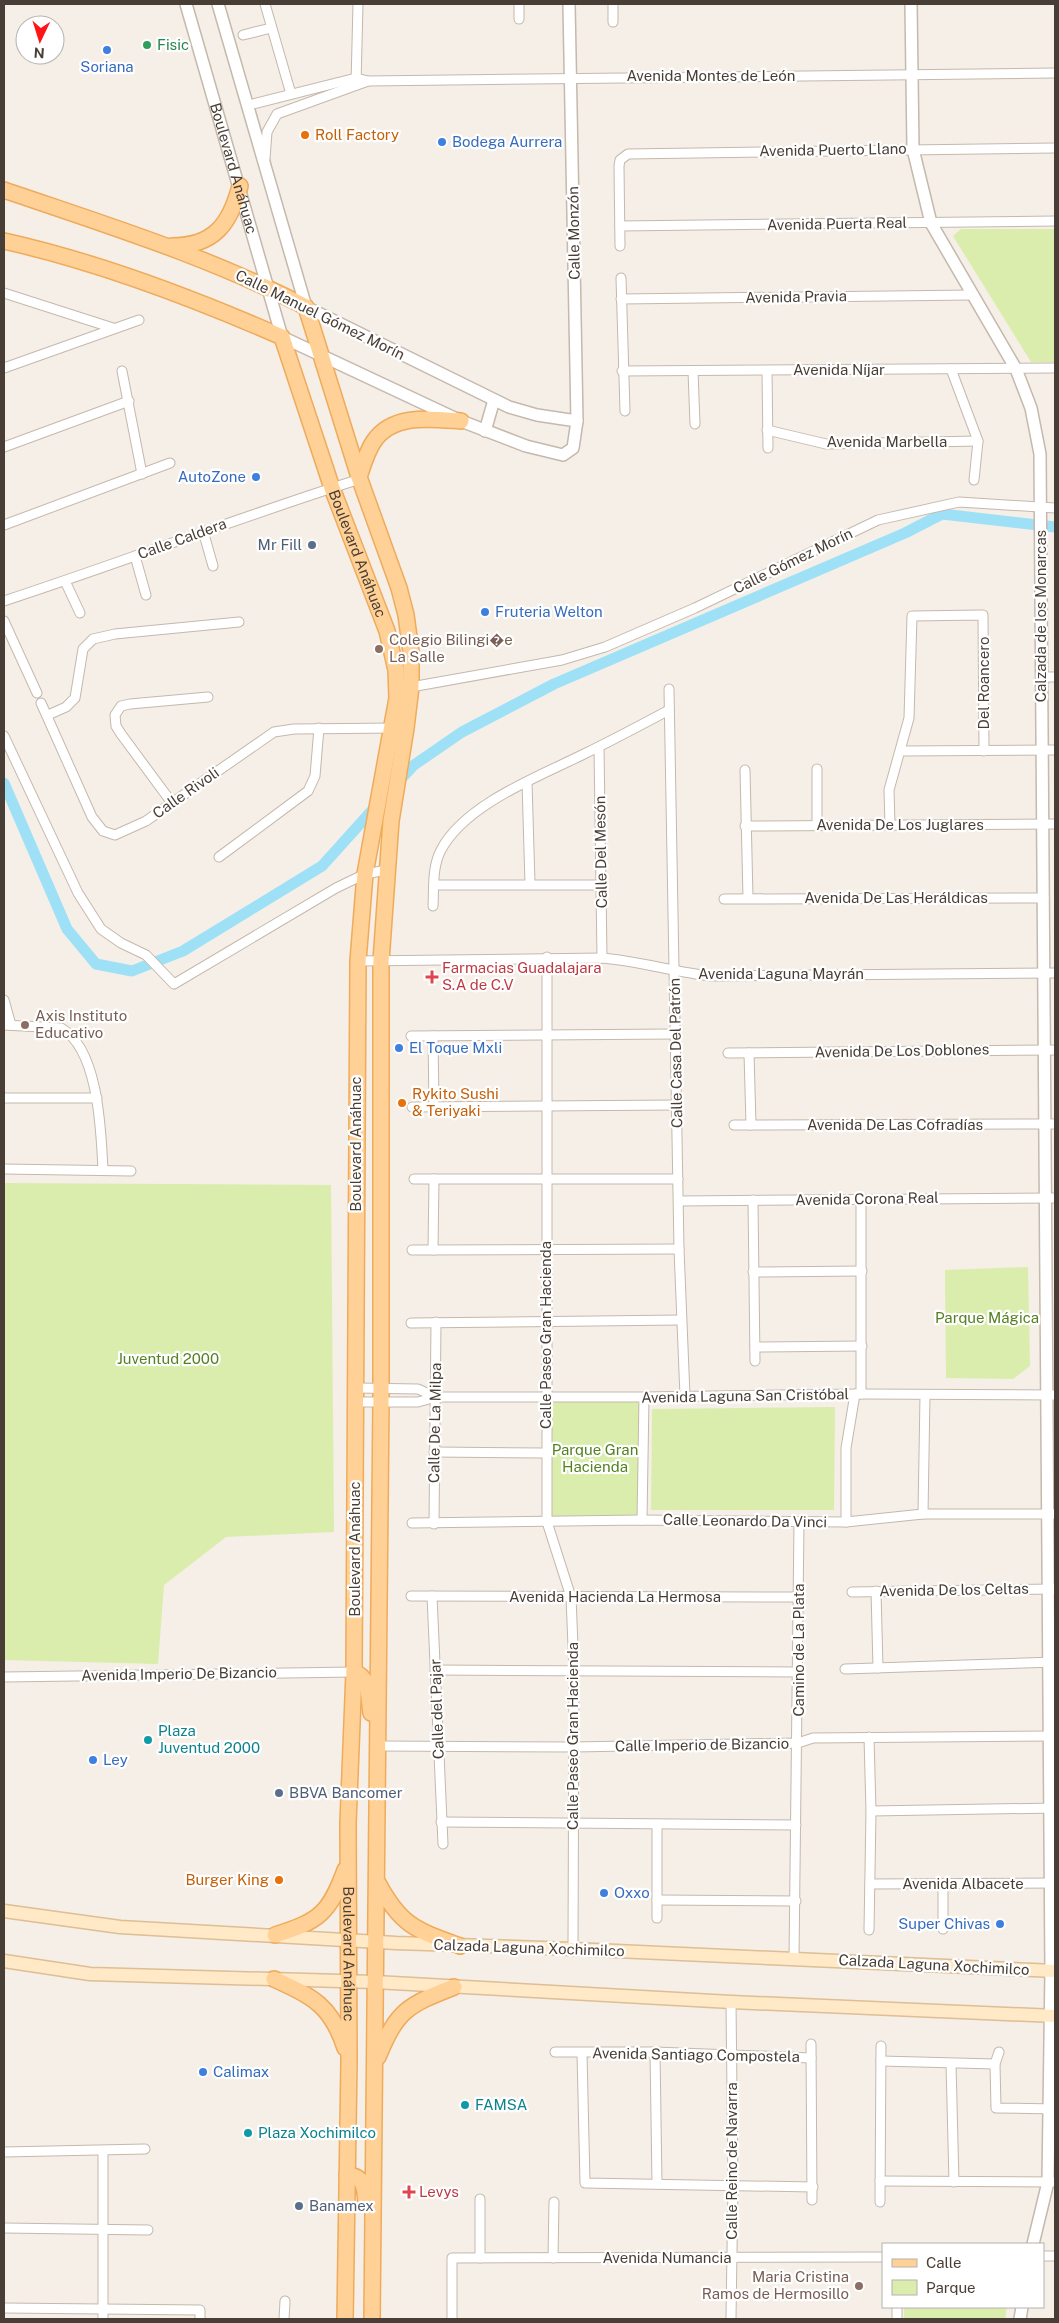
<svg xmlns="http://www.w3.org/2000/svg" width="1059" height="2323" viewBox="0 0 1059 2323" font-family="'Public Sans',sans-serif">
<rect width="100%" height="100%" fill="#f5efe7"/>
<g fill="#daedac">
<polygon points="961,229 1055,229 1055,362 1031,362 953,236"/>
<polygon points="4,1183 331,1185 334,1532 226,1537 164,1585 158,1664 4,1660"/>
<polygon points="1028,1267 1030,1366 1013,1379 946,1378 945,1270"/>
<polygon points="550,1400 639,1401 639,1516 551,1518"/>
<polygon points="835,1407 834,1510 651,1510 652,1409"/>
<polygon points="904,2307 1007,2307 1005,2319 904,2319"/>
</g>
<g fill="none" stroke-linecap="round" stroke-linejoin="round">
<g stroke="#9ee1f7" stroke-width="11">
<polyline points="4,783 67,929 96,964 132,971 183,951 322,866 377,805"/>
<polyline points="396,784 414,765 462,732 554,684 905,533 942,514 1055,527"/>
</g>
<defs>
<g id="minor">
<polyline points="265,4 291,94"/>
<polyline points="519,19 519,4"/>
<polyline points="613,22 613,4"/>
<polyline points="243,35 271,28"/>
<polyline points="356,84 358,4"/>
<polyline points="249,105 356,78 368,81 1055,73"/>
<polyline points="265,159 267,132 277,114 368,81"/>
<polyline points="620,226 1055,221"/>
<polyline points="620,246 619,166 620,160 628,154 1055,148"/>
<polyline points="621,278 625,411"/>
<polyline points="4,293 113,328"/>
<polyline points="621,299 972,295"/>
<polyline points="4,368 139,320"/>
<polyline points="951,369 978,441 974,480"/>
<polyline points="122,371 142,474"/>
<polyline points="622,371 1055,368"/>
<polyline points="693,371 695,424"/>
<polyline points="767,371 768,448"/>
<polyline points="767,430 826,444 978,441"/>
<polyline points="4,447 129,401"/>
<polyline points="4,525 170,463"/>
<polyline points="203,531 213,566"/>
<polyline points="135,556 146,595"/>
<polyline points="65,581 80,613"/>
<path d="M4,601C123,562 240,517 360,479"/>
<polyline points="4,621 37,693"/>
<polyline points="1041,677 1055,677"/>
<polyline points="411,687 562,660 605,647 695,608 878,520 959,502 1055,508"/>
<polyline points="669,689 679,1249 685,1396"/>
<polyline points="41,703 92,817 103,831 115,835 146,821 274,732 294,729 395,728"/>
<polyline points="48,715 66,707 75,698 83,649 93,639 115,634 239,622"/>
<polyline points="4,736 78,893 101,929 121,943 146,955 174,984 336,888 365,874 387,870"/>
<polyline points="599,747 602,958"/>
<polyline points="901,751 1055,750"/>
<polyline points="745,770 748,898"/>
<polyline points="527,782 530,884"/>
<polyline points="172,803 121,734 116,726 115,715 121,706 130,704 208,697"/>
<polyline points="817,825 817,769"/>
<polyline points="890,825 889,790 909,718 912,616 983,615 984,751"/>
<polyline points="745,826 1055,824"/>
<polyline points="219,857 308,791 315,776 319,728"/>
<polyline points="434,885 602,885"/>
<polyline points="724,899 1044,898"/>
<path d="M433,906C434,887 432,867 441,850C465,804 540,776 584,754C613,740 641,725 669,710"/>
<polyline points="547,957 547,1522 571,1597 574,1671 573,1949"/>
<path d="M358,961L602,958C639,961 674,972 711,976L1055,973"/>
<polyline points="4,1000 11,1025"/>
<path d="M4,1025L61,1028C99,1049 101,1132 103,1170"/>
<polyline points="411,1036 675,1034"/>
<polyline points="433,1036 434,1107"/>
<polyline points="728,1053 1055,1050"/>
<polyline points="749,1053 751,1125"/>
<polyline points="4,1098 97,1098"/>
<polyline points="412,1107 677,1105"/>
<polyline points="734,1125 1055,1124"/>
<polyline points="4,1169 131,1171"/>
<polyline points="414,1179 678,1179"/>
<polyline points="861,1198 861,1394"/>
<polyline points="753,1200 755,1361"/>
<polyline points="679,1201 1055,1198"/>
<polyline points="412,1250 679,1249"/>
<polyline points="433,1250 434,1179"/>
<polyline points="753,1272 862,1271"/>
<polyline points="411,1323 681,1320"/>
<polyline points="755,1347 862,1346"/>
<polyline points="356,1388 418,1389 436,1397"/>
<polyline points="356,1402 418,1402 436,1397 644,1397 861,1394 1055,1395"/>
<polyline points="434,1452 545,1453"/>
<polyline points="923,1514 925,1395"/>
<polyline points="642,1520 644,1397"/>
<polyline points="846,1522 846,1448 855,1394"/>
<polyline points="412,1523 642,1520 846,1522 923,1514 1055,1514"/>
<polyline points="434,1524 436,1322"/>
<polyline points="876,1591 878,1668"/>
<polyline points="852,1592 1055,1589"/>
<polyline points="411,1596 799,1597"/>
<polyline points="432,1596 443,1844"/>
<polyline points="845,1669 1055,1662"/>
<polyline points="435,1670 799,1672"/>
<polyline points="4,1677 354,1672"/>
<polyline points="378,1746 574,1747 798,1743 813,1738 1055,1736"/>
<polyline points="871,1811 1055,1808"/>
<polyline points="441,1822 796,1825"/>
<polyline points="870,1884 1055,1883"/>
<polyline points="943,1884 943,1929"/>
<polyline points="657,1900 796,1901"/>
<polyline points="657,1918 657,1824"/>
<polyline points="869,1930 871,1811 869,1737"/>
<polyline points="794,1958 799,1522"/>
<polyline points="811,2044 812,2200"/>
<polyline points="555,2052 655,2052 811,2058"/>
<polyline points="655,2052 657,2184"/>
<polyline points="999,2052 995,2064 996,2108 1055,2109"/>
<polyline points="582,2053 585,2183 813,2187"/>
<polyline points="881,2061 995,2064"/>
<polyline points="951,2064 954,2182"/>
<polyline points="4,2152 145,2149"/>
<polyline points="880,2181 1055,2182"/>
<polyline points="480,2199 480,2258"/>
<polyline points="880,2202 881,2046"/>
<polyline points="4,2228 148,2230"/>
<polyline points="1043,2256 1055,2256"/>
<polyline points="553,2258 554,2202"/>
<polyline points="4,2308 200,2310 200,2319"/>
<polyline points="103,2319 103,2151"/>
<polyline points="284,2319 285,2301"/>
<polyline points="452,2319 452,2258 883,2257"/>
<polyline points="731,2319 733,2185 731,2002"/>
<polyline points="897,2319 897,2307"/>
</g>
<g id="tertiary">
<path id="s1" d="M186,4L282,337L461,421L526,446L563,455L573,448L577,421L569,4"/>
<polyline points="218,4 306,307 509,407 537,415 577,421"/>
<polyline points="911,4 913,149 931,223 1016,369 1031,408 1040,454 1051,1971 1048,2182 1033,2244"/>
<polyline points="485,431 494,400"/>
<polyline points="1020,2319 1022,2307"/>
</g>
<g id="secondary">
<polyline points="4,1911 120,1927 396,1943 573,1949 1055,1971"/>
<polyline points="4,1961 90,1974 375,1982 731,2002 1055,2016"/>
</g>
<g id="primary">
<path d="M4,190C106,225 210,257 306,307L359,477L399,588L406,615L411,652V687L406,728L391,821L381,961V1401L372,2319"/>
<path id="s2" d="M4,241C99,262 193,298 282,337L332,488L387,631L396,670L397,698L365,874L358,961L354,1672L348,1823L349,2062L345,2319"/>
<path d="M172,246C214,246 230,224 240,186"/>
<path d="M359,477C363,465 367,451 374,441C393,413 432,419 461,421"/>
<path d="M354,1672C371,1678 368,1697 371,1713"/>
<path d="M378,1883C401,1926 416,1930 460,1946"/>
<path d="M275,1935C319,1921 329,1914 345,1870"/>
<path d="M274,1979C313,1997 331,2005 345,2048"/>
<path d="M378,2057C397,2010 408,2005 454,1987"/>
<path d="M347,2175C364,2176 365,2187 366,2203"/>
</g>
</defs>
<use href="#minor" stroke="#c5b8ac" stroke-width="11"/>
<use href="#tertiary" stroke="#c5b8ac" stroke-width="14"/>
<use href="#secondary" stroke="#ddbe95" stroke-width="15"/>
<use href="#primary" stroke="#efab5b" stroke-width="18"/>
<use href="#minor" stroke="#fff" stroke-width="9"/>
<use href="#tertiary" stroke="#fff" stroke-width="11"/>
<use href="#secondary" stroke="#ffe9c7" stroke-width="12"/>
<use href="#primary" stroke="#ffd196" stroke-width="15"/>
</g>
<circle fill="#2e9e5b" stroke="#fff" stroke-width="2" cx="147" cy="45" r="5"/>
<g fill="#3f7fe0" stroke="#fff" stroke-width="2">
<circle cx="107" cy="50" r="5"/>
<circle cx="442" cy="142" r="5"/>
<circle cx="256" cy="477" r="5"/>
<circle cx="485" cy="612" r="5"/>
<circle cx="399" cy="1048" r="5"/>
<circle cx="93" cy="1760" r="5"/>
<circle cx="604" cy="1893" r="5"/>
<circle cx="1000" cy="1924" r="5"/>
<circle cx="203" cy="2072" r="5"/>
</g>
<g fill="#e8710a" stroke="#fff" stroke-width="2">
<circle cx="305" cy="135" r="5"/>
<circle cx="402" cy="1103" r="5"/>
<circle cx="279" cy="1880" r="5"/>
</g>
<g fill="#5c6f8a" stroke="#fff" stroke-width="2">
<circle cx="312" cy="545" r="5"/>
<circle cx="279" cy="1793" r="5"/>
<circle cx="299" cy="2206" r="5"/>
</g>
<g fill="#8d6e63" stroke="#fff" stroke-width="2">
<circle cx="379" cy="649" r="5"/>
<circle cx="25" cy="1025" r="5"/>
<circle cx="859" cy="2286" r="5"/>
</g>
<g fill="#e0444e" stroke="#fff" stroke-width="2">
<path d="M429.5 969.5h5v5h5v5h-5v5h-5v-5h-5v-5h5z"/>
<path d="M406.5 2184.5h5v5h5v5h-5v5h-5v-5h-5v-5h5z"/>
</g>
<g fill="#0f9aa8" stroke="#fff" stroke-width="2">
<circle cx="148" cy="1740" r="5"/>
<circle cx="465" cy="2105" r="5"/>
<circle cx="248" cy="2133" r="5"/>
</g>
<g text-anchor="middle" stroke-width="4.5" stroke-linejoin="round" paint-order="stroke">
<g font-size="15" fill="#27864d" stroke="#fff" text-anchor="start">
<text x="157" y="50">Fisic</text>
</g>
<g font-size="15" fill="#366cbe" stroke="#fff" text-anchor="start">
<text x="107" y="72" text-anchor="middle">Soriana</text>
<text x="452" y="147">Bodega Aurrera</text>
<text x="246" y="482" text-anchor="end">AutoZone</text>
<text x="495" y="617">Fruteria Welton</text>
<text x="409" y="1053">El Toque Mxli</text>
<text x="103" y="1765">Ley</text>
<text x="614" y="1898">Oxxo</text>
<text x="990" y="1929" text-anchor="end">Super Chivas</text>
<text x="213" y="2077">Calimax</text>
</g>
<g font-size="15" fill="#493e35" stroke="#fff">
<text x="711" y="81">Avenida Montes de León</text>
<text transform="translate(833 150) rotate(-1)" y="5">Avenida Puerto Llano</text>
<text dy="5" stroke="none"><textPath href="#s1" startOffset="171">Boulevard Anáhuac</textPath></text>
<text transform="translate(837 224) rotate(-1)" y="5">Avenida Puerta Real</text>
<text transform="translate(574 233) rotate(-91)" y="5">Calle Monzón</text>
<text transform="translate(796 297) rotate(-1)" y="5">Avenida Pravia</text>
<text transform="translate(320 315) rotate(26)" y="5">Calle Manuel Gómez Morín</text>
<text x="839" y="375">Avenida Níjar</text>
<text x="887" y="447">Avenida Marbella</text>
<text transform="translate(182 539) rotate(-20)" y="5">Calle Caldera</text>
<text dy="5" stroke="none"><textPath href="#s2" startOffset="524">Boulevard Anáhuac</textPath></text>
<text transform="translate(793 561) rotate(-26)" y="5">Calle Gómez Morín</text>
<text transform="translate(1041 616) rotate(-90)" y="5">Calzada de los Monarcas</text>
<text transform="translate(984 683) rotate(-90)" y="5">Del Roancero</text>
<text transform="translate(186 793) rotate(-35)" y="5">Calle Rivoli</text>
<text x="900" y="830">Avenida De Los Juglares</text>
<text transform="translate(601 852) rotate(-91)" y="5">Calle Del Mesón</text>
<text x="896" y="903">Avenida De Las Heráldicas</text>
<text x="781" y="979">Avenida Laguna Mayrán</text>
<text transform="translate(902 1051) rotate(-1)" y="5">Avenida De Los Doblones</text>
<text transform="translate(676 1053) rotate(-91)" y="5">Calle Casa Del Patrón</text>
<text x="895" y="1130">Avenida De Las Cofradías</text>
<text transform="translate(356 1144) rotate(-90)" y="5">Boulevard Anáhuac</text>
<text transform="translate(867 1199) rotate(-1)" y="5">Avenida Corona Real</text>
<text transform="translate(546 1335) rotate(-90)" y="5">Calle Paseo Gran Hacienda</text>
<text transform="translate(745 1396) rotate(-1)" y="5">Avenida Laguna San Cristóbal</text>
<text transform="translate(435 1423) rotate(-89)" y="5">Calle De La Milpa</text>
<text transform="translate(745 1521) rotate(1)" y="5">Calle Leonardo Da Vinci</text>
<text transform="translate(355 1549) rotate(-90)" y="5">Boulevard Anáhuac</text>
<text transform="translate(954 1590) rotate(-1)" y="5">Avenida De los Celtas</text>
<text x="615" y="1602">Avenida Hacienda La Hermosa</text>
<text transform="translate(799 1650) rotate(-90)" y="5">Camino de La Plata</text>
<text transform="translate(179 1674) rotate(-1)" y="5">Avenida Imperio De Bizancio</text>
<text transform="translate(437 1709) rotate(-92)" y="5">Calle del Pajar</text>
<text transform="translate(573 1736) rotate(-90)" y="5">Calle Paseo Gran Hacienda</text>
<text transform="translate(702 1745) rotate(-1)" y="5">Calle Imperio de Bizancio</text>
<text x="963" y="1889">Avenida Albacete</text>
<text transform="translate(529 1948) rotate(2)" y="5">Calzada Laguna Xochimilco</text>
<text dy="5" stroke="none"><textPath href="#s2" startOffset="1934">Boulevard Anáhuac</textPath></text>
<text transform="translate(934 1965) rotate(3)" y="5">Calzada Laguna Xochimilco</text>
<text transform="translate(696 2055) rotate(1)" y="5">Avenida Santiago Compostela</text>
<text transform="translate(732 2161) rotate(-90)" y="5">Calle Reino de Navarra</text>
<text x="667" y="2263">Avenida Numancia</text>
</g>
<g font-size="15" fill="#c56008" stroke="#fff" text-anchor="start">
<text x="315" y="140">Roll Factory</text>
<text x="412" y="1099">Rykito Sushi<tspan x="412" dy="17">&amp; Teriyaki</tspan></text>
<text x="269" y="1885" text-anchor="end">Burger King</text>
</g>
<g font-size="15" fill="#4e5e75" stroke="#fff" text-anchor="start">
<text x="302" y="550" text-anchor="end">Mr Fill</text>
<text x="289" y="1798">BBVA Bancomer</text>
<text x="309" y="2211">Banamex</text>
</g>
<g font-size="15" fill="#785e54" stroke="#fff" text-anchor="start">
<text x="389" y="645">Colegio Bilingi�e<tspan x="389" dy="17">La Salle</tspan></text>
<text x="35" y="1021">Axis Instituto<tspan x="35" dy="17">Educativo</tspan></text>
<text x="849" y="2282" text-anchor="end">Maria Cristina<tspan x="849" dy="17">Ramos de Hermosillo</tspan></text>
</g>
<g font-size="15" fill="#be3a42" stroke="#fff" text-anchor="start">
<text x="442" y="973">Farmacias Guadalajara<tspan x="442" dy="17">S.A de C.V</tspan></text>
<text x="419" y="2197">Levys</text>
</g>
<g font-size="15" fill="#558122" stroke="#fff">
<text x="987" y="1323">Parque Mágica</text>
<text x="168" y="1364">Juventud 2000</text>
<text x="595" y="1455">Parque Gran<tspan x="595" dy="17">Hacienda</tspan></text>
</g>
<g font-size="15" fill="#0d838f" stroke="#fff" text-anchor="start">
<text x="158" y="1736">Plaza<tspan x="158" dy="17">Juventud 2000</tspan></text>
<text x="475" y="2110">FAMSA</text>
<text x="258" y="2138">Plaza Xochimilco</text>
</g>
</g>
<rect width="1059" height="2323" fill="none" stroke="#493e35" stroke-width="10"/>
<rect x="882" y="2243" width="162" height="65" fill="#ffffff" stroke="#b6b2ae"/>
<rect x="892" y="2259" width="25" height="8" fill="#ffd196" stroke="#b6b2ae"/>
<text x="926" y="2268" font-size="15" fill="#493e35">Calle</text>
<rect x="892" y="2280" width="25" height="15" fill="#daedac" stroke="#b6b2ae"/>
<text x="926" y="2293" font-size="15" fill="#493e35">Parque</text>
<g transform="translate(40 40) rotate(184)"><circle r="24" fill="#ffffff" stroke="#b6b2ae"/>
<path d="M0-4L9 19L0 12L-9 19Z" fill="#ff1417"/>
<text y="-8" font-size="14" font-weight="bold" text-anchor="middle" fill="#493e35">N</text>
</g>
</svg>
